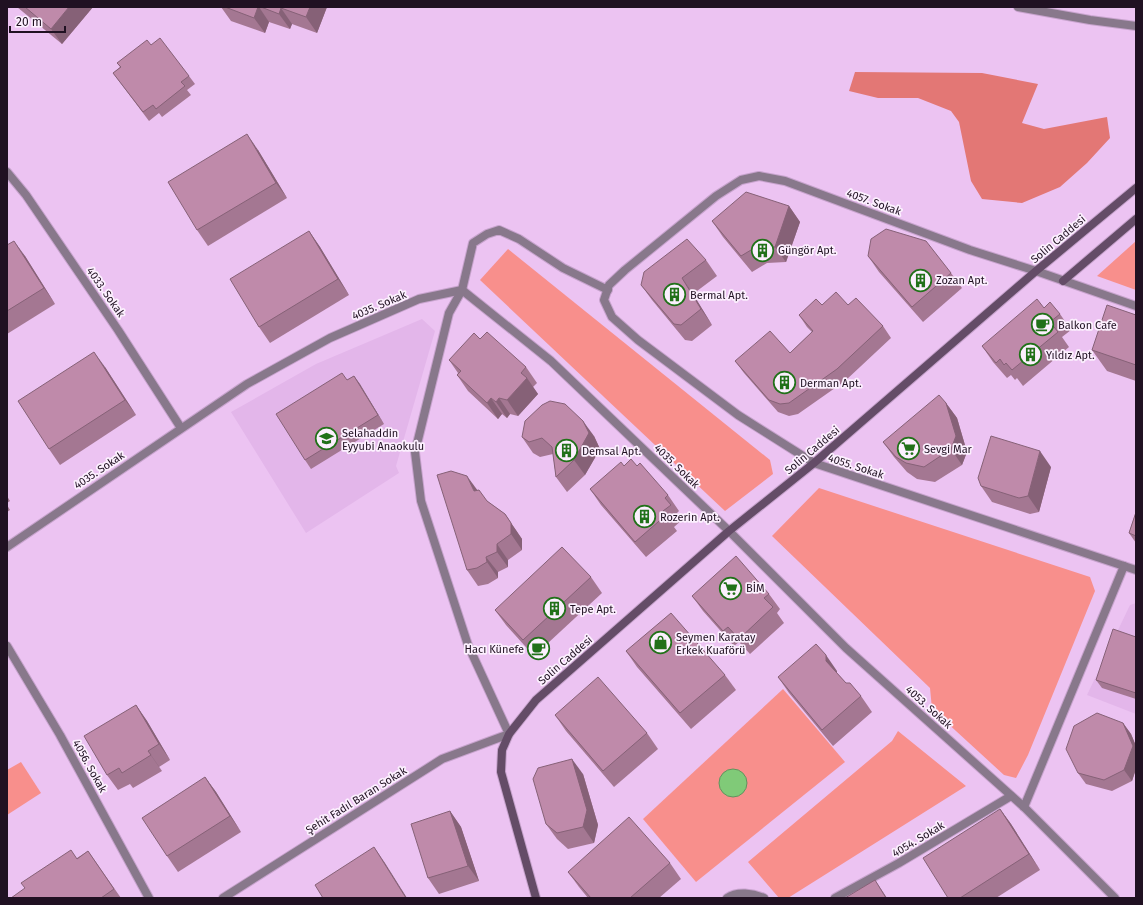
<svg xmlns="http://www.w3.org/2000/svg" width="1143" height="905" viewBox="0 0 1143 905" font-family="'Fira Sans',sans-serif">
<rect width="100%" height="100%" fill="#ecc3f2"/>
<g fill="#e3b6ea">
<polygon points="422,319 435,331 396,466 399,473 306,533 231,412 316,364"/>
<polygon points="1136,603 1136,714 1087,695 1130,605"/>
</g>
<g fill="#f88f8c">
<polygon points="1136,241 1136,290 1097,276"/>
<polygon points="508,249 770,460 773,474 725,511 480,280"/>
<polygon points="819,488 1090,577 1095,591 1028,755 1016,778 1004,775 932,709 930,688 772,536"/>
<polygon points="783,689 845,762 696,882 643,819"/>
<polygon points="898,731 966,786 788,898 779,898 748,862 892,741"/>
<polygon points="21,762 41,793 7,815 7,770"/>
</g>
<polygon fill="#e37775" points="855,72 982,73 1038,84 1022,123 1044,129 1107,117 1110,138 1087,163 1060,187 1022,203 982,199 971,181 959,122 951,111 918,98 878,98 849,91"/>
<circle fill="#80ca78" stroke="#63925e" cx="733" cy="783" r="14"/>
<g fill="none" stroke-linecap="round" stroke-linejoin="round">
<defs>
<g id="street">
<polyline points="1018,7 1090,20 1136,26"/>
<polyline points="7,172 26,195 118,330 181,428"/>
<polyline points="1136,306 1036,271 970,250 785,181 759,176 741,180 716,196 625,270 609,285 604,300 612,317 638,340 738,415 814,463 1136,570"/>
<polyline points="7,547 247,384 330,338 419,299 462,290 551,361 729,531 846,648 1024,807 1115,898"/>
<polyline points="7,646 60,735 149,898"/>
<polyline points="1024,807 1124,566"/>
<polyline points="223,898 442,759 509,734 468,645 452,596 421,501 415,452 449,313 462,290 473,243 487,234 499,230 519,239 563,268 608,290"/>
<path d="M727,898C737,891 753,893 764,898"/>
<polyline points="835,898 899,863 1011,796"/>
</g>
<g id="secondary">
<polyline points="1063,281 1136,219"/>
<polyline points="536,898 501,772 502,750 509,734 536,700 729,531 814,463 1036,271 1136,188"/>
</g>
</defs>
<use href="#street" stroke="#c7a3cd" stroke-width="10"/>
<use href="#secondary" stroke="#c7a3cd" stroke-width="10"/>
<use href="#street" stroke="#88788b" stroke-width="8"/>
<use href="#secondary" stroke="#644c67" stroke-width="8"/>
</g>
<g fill="#a47792">
<polygon points="17,7 93,7 62,44"/>
<polygon points="221,7 327,7 317,33 292,24 290,29 269,22 265,33 231,21"/>
<polygon points="151,45 189,76 195,84 187,90 191,95 162,117 159,113 149,121 113,73 120,67 117,63"/>
<polygon points="258,150 287,198 208,246 197,230"/>
<polygon points="789,206 800,222 786,262 767,263 752,272 723,237 712,221"/>
<polygon points="309,231 320,247 349,295 270,343 259,327"/>
<polygon points="7,245 25,256 55,304 7,334"/>
<polygon points="868,256 951,273 962,288 923,322 879,272"/>
<polygon points="706,260 717,276 693,294 712,325 692,341 685,340 652,300 641,285"/>
<polygon points="822,305 848,305 883,326 891,338 845,381 798,414 789,416 778,412 744,373 735,361 790,353 812,332 807,327 799,315"/>
<polygon points="1044,308 1060,314 1071,330 1062,337 1069,347 1023,386 1017,378 1015,380 1011,375 1007,378 993,362 982,346"/>
<polygon points="1136,315 1136,381 1107,371 1092,350"/>
<polygon points="480,339 526,367 537,383 533,387 538,394 518,416 510,414 507,418 502,414 498,419 468,391 457,375 458,373 449,360"/>
<polygon points="105,367 136,415 60,465 49,449"/>
<polygon points="354,376 384,424 311,469 305,460 347,380"/>
<polygon points="946,403 957,418 967,452 962,465 935,482 917,479 907,472 894,457 883,442"/>
<polygon points="594,436 600,449 585,475 567,492 556,477 553,454 540,457 533,453 522,437"/>
<polygon points="624,466 637,466 668,495 679,511 677,513 682,520 674,527 677,531 646,557 601,505 590,489"/>
<polygon points="1051,467 1039,512 1030,514 992,502 981,486"/>
<polygon points="477,490 487,501 505,514 522,539 522,550 508,560 508,567 498,572 498,578 488,584 478,586 467,570"/>
<polygon points="7,496 10,501 7,503"/>
<polygon points="7,505 10,510 7,512"/>
<polygon points="1136,512 1136,543 1129,533"/>
<polygon points="591,577 602,593 534,656 506,625 495,610"/>
<polygon points="769,594 780,609 777,613 784,623 750,654 739,642 734,646 703,611 692,596"/>
<polygon points="1136,637 1136,699 1102,688 1096,680"/>
<polygon points="626,651 725,675 736,690 691,729 637,667"/>
<polygon points="837,671 837,673 846,683 861,696 872,712 833,746 789,693 778,677"/>
<polygon points="136,705 147,721 170,760 159,767 162,771 133,788 130,784 118,790 107,775"/>
<polygon points="555,715 647,733 658,749 614,787 566,731"/>
<polygon points="1123,723 1131,734 1136,746 1136,769 1132,781 1112,791 1086,784 1078,773"/>
<polygon points="583,774 598,825 594,843 568,849 557,839 546,824"/>
<polygon points="205,777 216,792 241,832 178,872 167,856"/>
<polygon points="1000,809 1011,824 1040,870 996,898 948,898"/>
<polygon points="450,811 461,827 479,881 439,894 428,878"/>
<polygon points="88,851 121,898 11,898 77,858"/>
<polygon points="670,863 681,879 659,898 588,898 579,887 568,872"/>
</g>
<g fill="#866177">
<polygon points="69,7 93,7 62,44 51,29"/>
<polygon points="258,7 259,7 269,22 265,33 254,18"/>
<polygon points="310,7 327,7 317,33 306,17"/>
<polygon points="281,8 292,24 290,29 279,14"/>
<polygon points="247,134 258,150 287,198 276,183"/>
<polygon points="789,206 800,222 786,262 775,247"/>
<polygon points="309,231 320,247 349,295 338,279"/>
<polygon points="14,241 25,256 55,304 44,288"/>
<polygon points="682,278 693,294 712,325 701,309"/>
<polygon points="94,352 105,367 136,415 125,400"/>
<polygon points="354,376 360,384 384,424 378,415"/>
<polygon points="527,378 538,394 518,416 507,400"/>
<polygon points="491,398 502,414 498,419 487,403"/>
<polygon points="499,398 510,414 507,418 496,402"/>
<polygon points="946,403 957,418 967,452 962,465 951,449"/>
<polygon points="583,421 594,436 600,449 585,475 574,460"/>
<polygon points="1040,451 1051,467 1039,512 1028,496"/>
<polygon points="467,476 478,491 474,491"/>
<polygon points="505,514 522,539 522,550 511,534"/>
<polygon points="497,544 508,560 508,567 497,552"/>
<polygon points="486,557 498,572 498,578 487,562"/>
<polygon points="826,655 837,671 837,677 826,661"/>
<polygon points="136,705 147,721 170,760 159,744"/>
<polygon points="1123,723 1131,734 1136,746 1136,769 1132,781 1124,770"/>
<polygon points="148,751 159,767 162,771 151,755"/>
<polygon points="572,759 583,774 598,825 594,843 583,827"/>
<polygon points="205,777 216,792 241,832 230,816"/>
<polygon points="1000,809 1011,824 1040,870 1029,854"/>
<polygon points="450,811 461,827 479,881 468,866"/>
<polygon points="374,847 385,863 407,898 406,898"/>
<polygon points="875,880 887,898 886,898"/>
</g>
<g fill="#bf8aaa" stroke="#866177">
<polygon points="25,7 69,7 51,29"/>
<polygon points="225,7 258,7 254,18"/>
<polygon points="261,7 310,7 306,17 281,8 279,14"/>
<polygon points="160,38 189,76 181,82 185,86 156,109 153,105 143,112 113,73 121,67 117,63 147,40 151,45"/>
<polygon points="247,134 276,183 197,230 168,182"/>
<polygon points="746,192 789,206 775,247 756,247 741,256 712,221"/>
<polygon points="886,229 926,241 951,273 912,307 868,256 871,239"/>
<polygon points="309,231 338,279 259,327 230,279"/>
<polygon points="687,239 706,260 682,278 701,309 681,325 674,324 641,285 644,272"/>
<polygon points="14,241 44,288 7,311 7,245"/>
<polygon points="836,292 848,305 856,298 883,326 837,369 789,403 780,404 769,400 735,361 770,331 790,353 813,331 799,315 816,299 822,305"/>
<polygon points="1037,299 1044,308 1050,302 1060,314 1050,322 1058,332 1012,370 1006,363 1004,365 1000,359 996,363 982,346"/>
<polygon points="1107,305 1136,315 1136,365 1092,350"/>
<polygon points="487,332 526,367 521,373 527,378 507,400 499,398 496,402 491,398 487,403 457,375 461,371 449,360 474,333 480,339"/>
<polygon points="94,352 125,400 49,449 18,401"/>
<polygon points="342,373 347,380 354,376 378,415 305,460 276,414"/>
<polygon points="939,395 946,403 956,436 951,449 924,467 906,463 896,457 883,442"/>
<polygon points="550,401 565,404 583,421 589,433 574,460 556,477 552,447 542,438 529,442 522,437 525,421 542,405"/>
<polygon points="991,436 1040,451 1028,496 1019,498 981,486 978,478"/>
<polygon points="631,459 637,466 640,463 668,495 665,498 671,505 663,511 666,515 635,542 590,489 621,462 624,466"/>
<polygon points="451,471 467,476 474,491 479,490 487,501 505,514 511,523 511,534 497,544 497,552 486,557 487,562 477,568 467,570 437,475"/>
<polygon points="1136,512 1136,536 1129,533"/>
<polygon points="562,547 591,577 523,640 495,610"/>
<polygon points="736,556 769,594 764,598 773,607 739,639 728,627 723,631 692,596"/>
<polygon points="671,613 725,675 680,713 626,651"/>
<polygon points="1113,629 1136,637 1136,693 1096,680"/>
<polygon points="816,644 826,655 826,661 846,683 850,683 861,696 822,730 778,677"/>
<polygon points="598,677 647,733 603,771 555,715"/>
<polygon points="136,705 159,744 148,751 151,755 122,773 119,768 107,775 84,736"/>
<polygon points="1097,713 1123,723 1133,746 1124,770 1104,780 1078,773 1066,749 1074,726"/>
<polygon points="572,759 587,810 583,827 557,833 546,824 533,779 538,768"/>
<polygon points="205,777 230,816 167,856 142,818"/>
<polygon points="1000,809 1029,854 960,898 948,898 923,858"/>
<polygon points="450,811 468,866 428,878 411,824"/>
<polygon points="629,817 670,863 630,898 591,898 568,872"/>
<polygon points="374,847 406,898 323,898 315,885"/>
<polygon points="71,850 77,859 88,851 114,889 101,898 11,898 25,888 21,883"/>
<polygon points="875,880 886,898 845,898"/>
</g>
<defs>
<symbol id="building-ring" viewBox="-11 -11 22 22"><circle r="9.5" fill="#fcf0fe" stroke="#217119" stroke-width="1.5"/><path d="M-4-6H4V6H1V3H-1V6H-4ZM-2.5-4.3h1.7v1.8h-1.7ZM.8-4.3h1.7v1.8H.8ZM-2.5-1h1.7V.8h-1.7ZM.8-1h1.7V.8H.8Z" fill="#217119"/></symbol>
<symbol id="cafe-ring" viewBox="-11 -11 22 22"><circle r="9.5" fill="#fcf0fe" stroke="#217119" stroke-width="1.5"/><path d="M-5.5-4.5H6V0H3Q3 3.5 0 3.5H-2.5Q-5.5 3.5-5.5 0ZM3-3.2v2h1.7v-2ZM-6 4.5H4V6H-6Z" fill="#217119"/></symbol>
<symbol id="school-ring" viewBox="-11 -11 22 22"><circle r="9.5" fill="#fcf0fe" stroke="#217119" stroke-width="1.5"/><path d="M0-5L7-2L0 1L-7-2ZM-4 1L0 2.5L4 1V4Q0 6-4 4Z" fill="#217119"/></symbol>
<symbol id="supermarket-ring" viewBox="-11 -11 22 22"><circle r="9.5" fill="#fcf0fe" stroke="#217119" stroke-width="1.5"/><path d="M-6-5.5h2.5l.6 2H6L4.5 2H-2.5L-4.4-4H-6ZM-1.5 3.2a1.3 1.3 0 1 0 .1 0ZM3 3.2a1.3 1.3 0 1 0 .1 0Z" fill="#217119"/></symbol>
<symbol id="shop-ring" viewBox="-11 -11 22 22"><circle r="9.5" fill="#fcf0fe" stroke="#217119" stroke-width="1.5"/><path d="M-5-2.5h2.3a2.7 3.5 0 0 1 5.4 0H5L5.5 6h-11ZM-1.5-2.5h3a1.5 2.3 0 0 0-3 0Z" fill="#217119"/></symbol>
</defs>
<g fill-rule="evenodd">
<use href="#building-ring" x="750" y="238" width="25" height="25"/>
<use href="#building-ring" x="908" y="268" width="25" height="25"/>
<use href="#building-ring" x="662" y="282" width="25" height="25"/>
<use href="#cafe-ring" x="1030" y="312" width="25" height="25"/>
<use href="#building-ring" x="1018" y="342" width="25" height="25"/>
<use href="#building-ring" x="772" y="370" width="25" height="25"/>
<use href="#school-ring" x="314" y="426" width="25" height="25"/>
<use href="#supermarket-ring" x="896" y="436" width="25" height="25"/>
<use href="#building-ring" x="554" y="438" width="25" height="25"/>
<use href="#building-ring" x="632" y="504" width="25" height="25"/>
<use href="#supermarket-ring" x="718" y="576" width="25" height="25"/>
<use href="#building-ring" x="542" y="596" width="25" height="25"/>
<use href="#shop-ring" x="648" y="630" width="25" height="25"/>
<use href="#cafe-ring" x="526" y="636" width="25" height="25"/>
</g>
<g text-anchor="middle" stroke-width="3.5" stroke-linejoin="round" paint-order="stroke">
<g font-size="11" fill="#201122" stroke="#fcf0fe">
<text transform="translate(874 202) rotate(20)" y="4">4057. Sokak</text>
<text transform="translate(1058 239) rotate(-40)" y="4">Solin Caddesi</text>
<text transform="translate(106 292) rotate(55)" y="4">4033. Sokak</text>
<text transform="translate(379 305) rotate(-23)" y="4">4035. Sokak</text>
<text transform="translate(812 450) rotate(-40)" y="4">Solin Caddesi</text>
<text transform="translate(677 466) rotate(44)" y="4">4035. Sokak</text>
<text transform="translate(856 466) rotate(18)" y="4">4055. Sokak</text>
<text transform="translate(99 470) rotate(-34)" y="4">4035. Sokak</text>
<text transform="translate(565 660) rotate(-41)" y="4">Solin Caddesi</text>
<text transform="translate(929 707) rotate(42)" y="4">4053. Sokak</text>
<text transform="translate(90 766) rotate(61)" y="4">4056. Sokak</text>
<text transform="translate(356 800) rotate(-32)" y="4">Şehit Fadıl Baran Sokak</text>
<text transform="translate(918 839) rotate(-31)" y="4">4054. Sokak</text>
</g>
<g font-size="11" fill="#201122" stroke="#fcf0fe" text-anchor="start">
<text x="778" y="254">Güngör Apt.</text>
<text x="936" y="284">Zozan Apt.</text>
<text x="690" y="299">Bermal Apt.</text>
<text x="1058" y="329">Balkon Cafe</text>
<text x="1046" y="359">Yıldız Apt.</text>
<text x="800" y="387">Derman Apt.</text>
<text x="342" y="437">Selahaddin<tspan x="342" dy="13">Eyyubi Anaokulu</tspan></text>
<text x="924" y="453">Sevgi Mar</text>
<text x="582" y="455">Demsal Apt.</text>
<text x="660" y="521">Rozerin Apt.</text>
<text x="746" y="592">BİM</text>
<text x="570" y="613">Tepe Apt.</text>
<text x="676" y="641">Seymen Karatay<tspan x="676" dy="13">Erkek Kuaförü</tspan></text>
<text x="524" y="653" text-anchor="end">Hacı Künefe</text>
</g>
</g>
<rect width="1143" height="905" fill="none" stroke="#201122" stroke-width="16"/>
<path d="M10 26v6h55v-6" fill="none" stroke="#201122" stroke-width="2"/>
<text x="16" y="26" font-size="12" fill="#201122" stroke="#fcf0fe" stroke-width="3" paint-order="stroke">20 m</text>
</svg>
